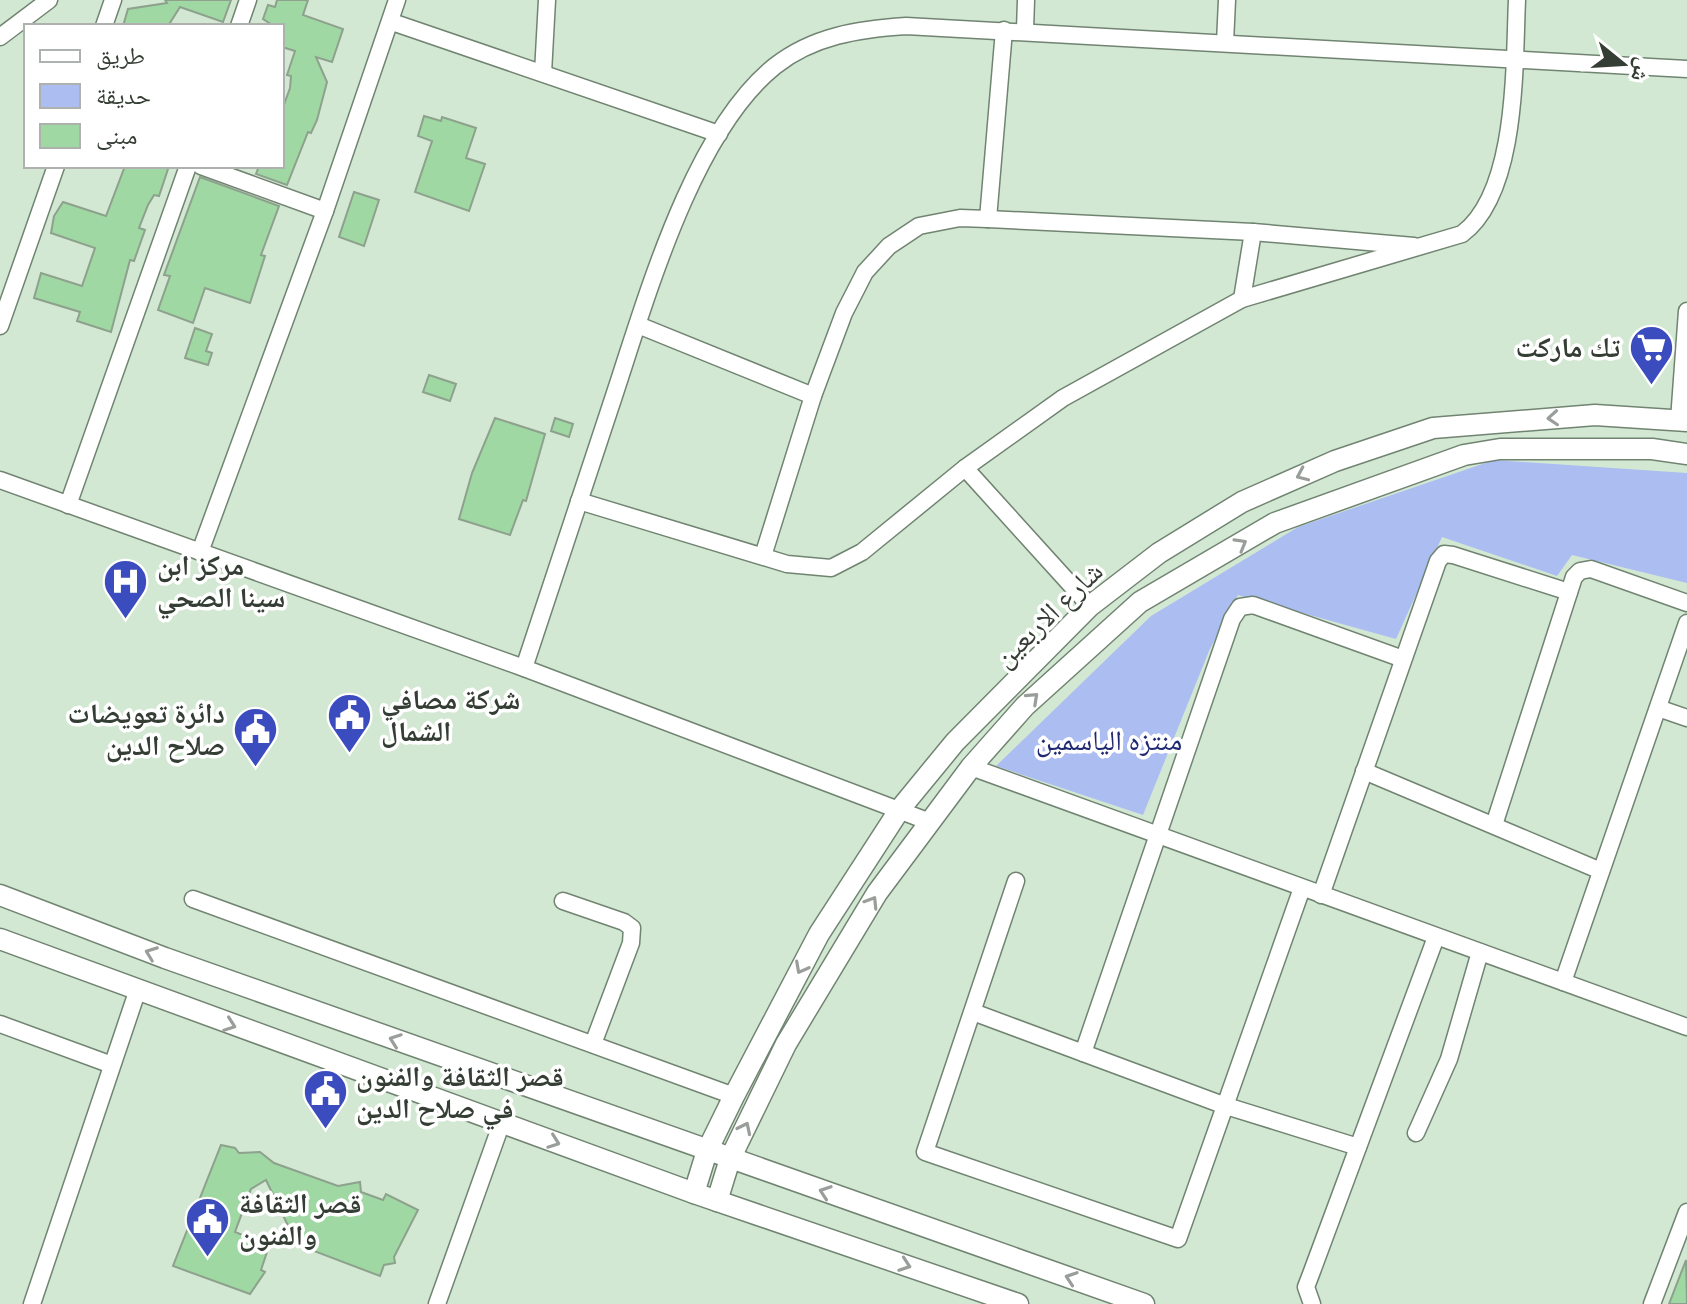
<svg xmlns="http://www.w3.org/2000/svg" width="1687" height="1304" viewBox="0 0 1687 1304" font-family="Overpass,'Noto Naskh Arabic',sans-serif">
<rect width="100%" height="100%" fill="#d3e8d3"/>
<polygon fill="#acbdf2" points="1494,460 1687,473 1687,583 1572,555 1557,576 1442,537 1396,639 1238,595 1209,651 1143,815 996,766 1151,616 1298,527"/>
<g fill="#9fd8a3" stroke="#8da18d" stroke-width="2">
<polygon points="165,0 231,0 223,22 180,7 168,26 123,26 128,9 167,3"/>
<polygon points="277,0 308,0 303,15 343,29 332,62 316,57 327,82 317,120 311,133 308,132 287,185 256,174 259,166 282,166 282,110 290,88 291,76 287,75 295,51 282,47 282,26 274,26 263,19 268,5 275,7"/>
<polygon points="424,116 441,121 442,117 476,128 466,158 485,164 469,211 415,192 432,141 418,136"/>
<polygon points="125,166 169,166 159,196 154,195 148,205 139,228 145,230 134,261 130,260 111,332 77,321 80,312 34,298 41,273 82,286 95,248 51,233 54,216 63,202 106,216"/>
<polygon points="200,177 279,206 261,255 265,256 250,303 205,288 193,323 158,310 170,276 164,275"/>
<polygon points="354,192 379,200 364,246 339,237"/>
<polygon points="195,328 212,334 206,351 212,353 208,365 185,358"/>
<polygon points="429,375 456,384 450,401 423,392"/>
<polygon points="495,418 545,434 526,501 523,500 510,535 459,519 472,473"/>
<polygon points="555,418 573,424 569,437 551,431"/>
<polygon points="221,1145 235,1148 239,1153 260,1152 274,1163 338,1186 360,1182 361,1192 383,1200 386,1194 418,1210 394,1257 395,1263 384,1265 380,1276 314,1251 317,1243 292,1234 266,1180 251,1189 235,1232 269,1246 261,1270 265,1272 250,1294 173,1266"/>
<polygon points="1686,1260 1687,1304 1669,1304"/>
</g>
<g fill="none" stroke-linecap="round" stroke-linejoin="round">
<defs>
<g id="minor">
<polyline points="392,22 719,134"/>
<polyline points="104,26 113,0"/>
<polyline points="239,26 248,0"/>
<polyline points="1025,30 1026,0"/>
<polyline points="0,37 49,0"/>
<polyline points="1225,43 1227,0"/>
<polyline points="543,73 547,0"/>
<polyline points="201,166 325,211"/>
<polyline points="988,219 1004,30"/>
<polyline points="1242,299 1253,232"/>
<polyline points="638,325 813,396"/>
<polyline points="0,326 56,166"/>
<polyline points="1679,420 1687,311"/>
<polyline points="965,468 1090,606"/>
<polyline points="0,480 524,668 930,822"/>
<path d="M579,501L787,564L831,568L862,552L965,468L1063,398L1242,299L1462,234C1518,192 1514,65 1517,0"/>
<polyline points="68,505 188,166"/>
<polyline points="200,552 325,211 397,0"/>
<polyline points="763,556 813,396 844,313 865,272 889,246 919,226 960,218 988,219 1253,232 1414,246"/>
<path d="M524,668C552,582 581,495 610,408C644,307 690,134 775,66C813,36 859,29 906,26L1687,69"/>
<polyline points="1658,708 1687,718"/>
<polyline points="971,767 1687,1027"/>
<polyline points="1364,771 1601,871"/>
<polyline points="1494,825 1574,577 1580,571 1591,569 1687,603"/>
<polyline points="1016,881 925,1152 1178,1239 1302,888"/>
<polyline points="1321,895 1438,561 1444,554 1453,555 1569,592"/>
<polyline points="193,899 734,1096"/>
<polyline points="563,901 624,922 632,928 631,943 593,1044"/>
<polyline points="1563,982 1687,623"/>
<polyline points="973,1012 1223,1105 1358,1147"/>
<polyline points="0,1024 112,1065"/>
<polyline points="1083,1053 1232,619 1240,607 1253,605 1403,659"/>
<polyline points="1416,1133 1449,1059 1480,952"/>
<polyline points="32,1304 137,992"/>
<polyline points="437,1304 502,1122"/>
<polyline points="1312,1304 1306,1287 1311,1274 1436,937"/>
<polyline points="1652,1304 1687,1212"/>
</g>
<g id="major">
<polyline points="0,895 165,958 1144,1304"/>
<polyline points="0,939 694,1193 1018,1304"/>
<polyline points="694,1193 707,1151 734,1096 819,934 900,809 955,742 1090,606 1159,553 1242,502 1335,461 1433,428 1595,415 1687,421"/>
<polyline points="717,1201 730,1159 786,1044 877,893 971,767 1025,706 1140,602 1275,523 1464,455 1500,449 1652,449 1687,454"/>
</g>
</defs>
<use href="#minor" stroke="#708471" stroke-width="19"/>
<use href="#major" stroke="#708471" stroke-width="23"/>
<use href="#minor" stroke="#fff" stroke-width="16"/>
<use href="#major" stroke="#fff" stroke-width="20"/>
</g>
<defs><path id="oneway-chevron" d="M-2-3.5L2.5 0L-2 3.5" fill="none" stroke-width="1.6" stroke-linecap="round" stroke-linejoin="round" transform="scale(2)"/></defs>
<g stroke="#9a9e9a">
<use href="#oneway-chevron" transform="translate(1553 418) rotate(176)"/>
<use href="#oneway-chevron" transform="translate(1302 475) rotate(156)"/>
<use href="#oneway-chevron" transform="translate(1241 544) rotate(-30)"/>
<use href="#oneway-chevron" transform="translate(1033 698) rotate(-43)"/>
<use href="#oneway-chevron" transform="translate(872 902) rotate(-58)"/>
<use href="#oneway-chevron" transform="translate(151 953) rotate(-159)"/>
<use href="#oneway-chevron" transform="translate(801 968) rotate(118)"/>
<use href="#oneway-chevron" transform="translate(230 1025) rotate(20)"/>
<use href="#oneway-chevron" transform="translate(395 1040) rotate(-160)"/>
<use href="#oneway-chevron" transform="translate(745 1128) rotate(-64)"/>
<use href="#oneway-chevron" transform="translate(554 1142) rotate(20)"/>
<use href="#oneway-chevron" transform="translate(825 1192) rotate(-161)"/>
<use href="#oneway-chevron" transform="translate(905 1265) rotate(19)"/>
<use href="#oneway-chevron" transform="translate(1071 1278) rotate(-161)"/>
</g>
<defs>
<symbol id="supermarket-pin" viewBox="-11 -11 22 30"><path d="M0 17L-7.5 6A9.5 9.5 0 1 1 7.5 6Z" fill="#3b4cbf" stroke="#fff"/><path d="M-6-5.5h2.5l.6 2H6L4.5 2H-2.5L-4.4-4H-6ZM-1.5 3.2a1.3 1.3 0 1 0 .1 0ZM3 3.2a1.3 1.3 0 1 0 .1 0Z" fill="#fff"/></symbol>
<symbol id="hospital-pin" viewBox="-11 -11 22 30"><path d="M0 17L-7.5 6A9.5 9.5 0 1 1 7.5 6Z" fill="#3b4cbf" stroke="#fff"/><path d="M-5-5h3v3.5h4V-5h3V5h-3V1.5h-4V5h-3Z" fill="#fff"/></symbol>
<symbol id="civic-pin" viewBox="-11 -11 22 30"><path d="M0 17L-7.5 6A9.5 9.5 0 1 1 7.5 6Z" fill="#3b4cbf" stroke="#fff"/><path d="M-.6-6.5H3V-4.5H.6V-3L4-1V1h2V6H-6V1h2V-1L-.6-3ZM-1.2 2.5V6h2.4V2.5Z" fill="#fff"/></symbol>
</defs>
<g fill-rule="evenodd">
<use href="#supermarket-pin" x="1626" y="322" width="51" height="69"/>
<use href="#hospital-pin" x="100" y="556" width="51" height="69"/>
<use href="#civic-pin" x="324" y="690" width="51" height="69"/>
<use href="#civic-pin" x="230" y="704" width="51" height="69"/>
<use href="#civic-pin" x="300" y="1066" width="51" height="69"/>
<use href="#civic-pin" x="182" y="1194" width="51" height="69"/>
</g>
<g text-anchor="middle" stroke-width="7" stroke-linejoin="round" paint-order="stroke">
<g font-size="28" font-weight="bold" fill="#353e35" stroke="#fff" text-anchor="start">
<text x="1620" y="357" text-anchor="end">تك ماركت</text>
<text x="157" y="575">مركز ابن<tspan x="157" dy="32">سينا الصحي</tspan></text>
<text x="381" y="709">شركة مصافي<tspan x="381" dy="32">الشمال</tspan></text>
<text x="225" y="723" text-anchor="end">دائرة تعويضات<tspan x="225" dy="32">صلاح الدين</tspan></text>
<text x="356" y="1086">قصر الثقافة والفنون<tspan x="356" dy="32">في صلاح الدين</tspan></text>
<text x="239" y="1213">قصر الثقافة<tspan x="239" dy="32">والفنون</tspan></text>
</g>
<g font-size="28" fill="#353e35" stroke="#fff">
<text transform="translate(1048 614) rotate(-44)" y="10">شارع الاربعين</text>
</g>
<g font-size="28" fill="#1f2971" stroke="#fff">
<text x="1109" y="750">منتزه الياسمين</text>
</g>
</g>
<rect x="24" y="24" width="260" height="144" fill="#ffffff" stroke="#aeb2ae" stroke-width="2"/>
<rect x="40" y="50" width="40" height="12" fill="#ffffff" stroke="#aeb2ae" stroke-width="2"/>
<text x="96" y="64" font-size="24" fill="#353e35">طريق</text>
<rect x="40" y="84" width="40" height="24" fill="#acbdf2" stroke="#aeb2ae" stroke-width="2"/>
<text x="96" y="104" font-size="24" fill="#353e35">حديقة</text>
<rect x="40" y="124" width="40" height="24" fill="#9fd8a3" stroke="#aeb2ae" stroke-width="2"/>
<text x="96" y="144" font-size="24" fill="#353e35">مبنى</text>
<g transform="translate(1623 64) rotate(108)" stroke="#ffffff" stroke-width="6" paint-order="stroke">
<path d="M0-6L14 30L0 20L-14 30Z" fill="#353e35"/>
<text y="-12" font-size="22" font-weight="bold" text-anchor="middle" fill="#353e35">ش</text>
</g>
</svg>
